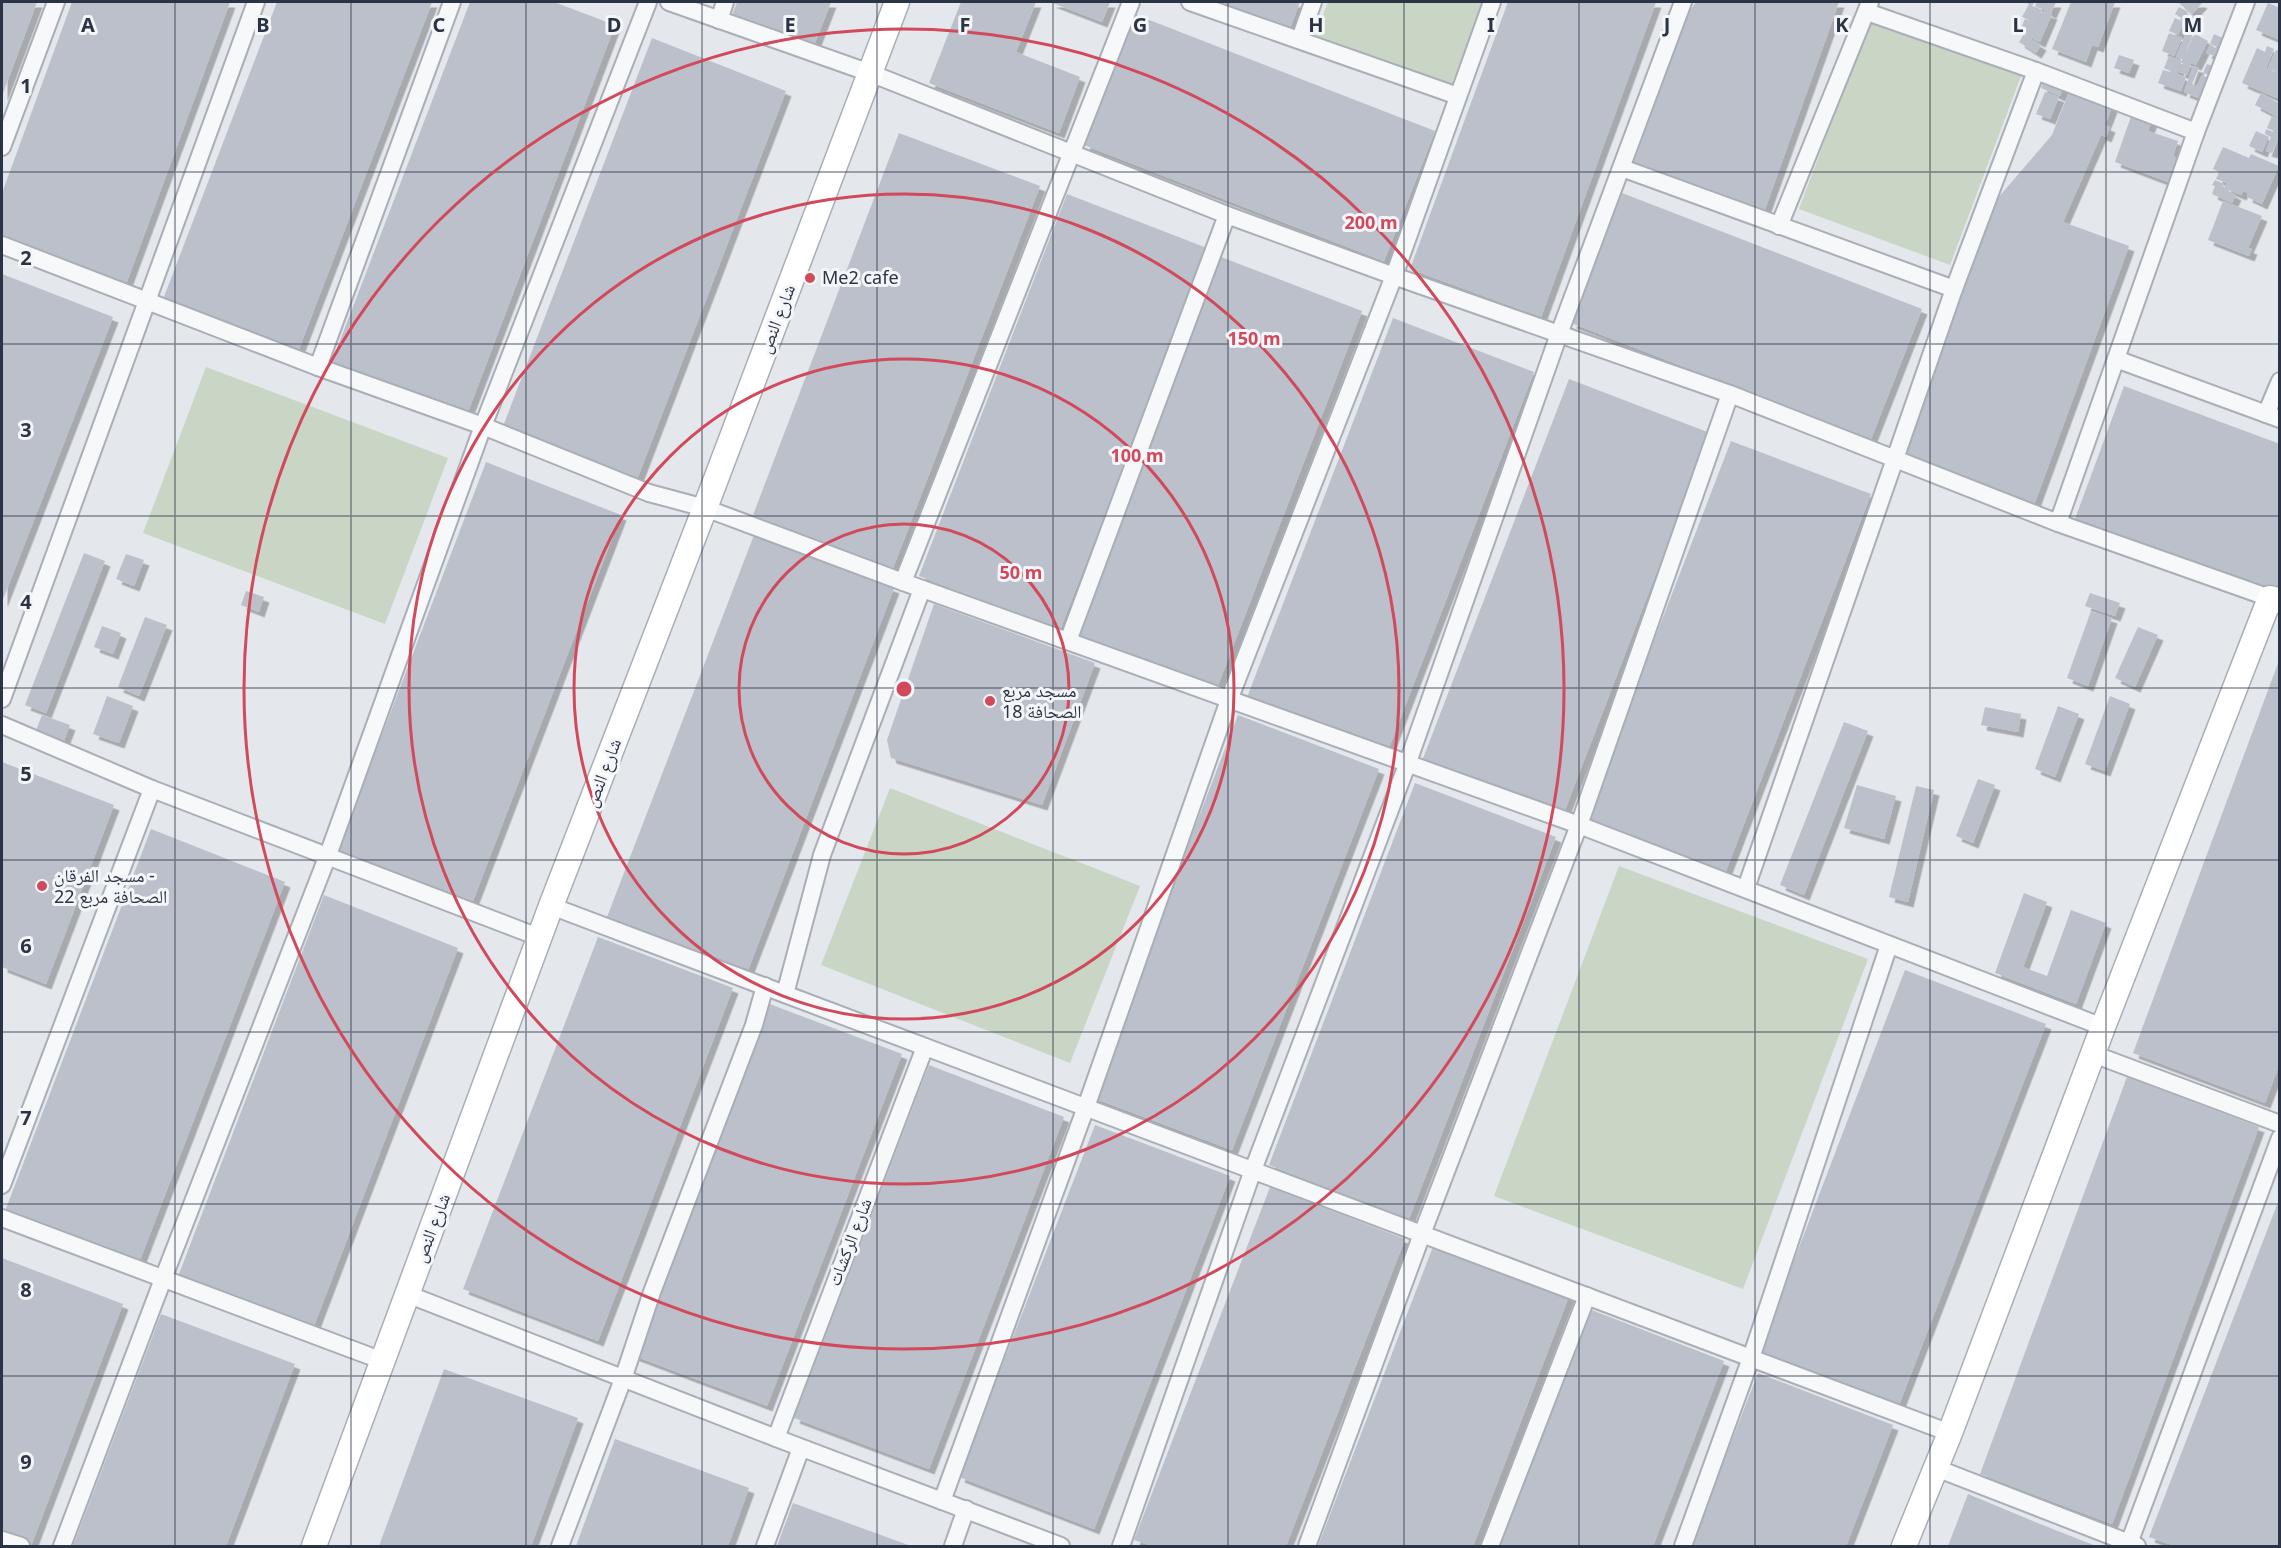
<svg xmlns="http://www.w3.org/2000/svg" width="2281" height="1548" viewBox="0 0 2281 1548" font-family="'Noto Sans','Noto Naskh Arabic',sans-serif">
<defs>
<filter id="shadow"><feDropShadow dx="5.5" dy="5.5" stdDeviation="0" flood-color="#0004"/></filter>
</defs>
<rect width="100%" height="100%" fill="#e4e7ec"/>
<g fill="#c9d6c5">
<polygon points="1328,2 1482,2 1451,87 1314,38"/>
<polygon points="1870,19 2021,76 1950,265 1799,209"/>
<polygon points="206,367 448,458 385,624 143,533"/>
<polygon points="890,788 1140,886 1070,1063 821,965"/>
<polygon points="1619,866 1868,959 1743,1289 1494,1196"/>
</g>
<g fill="#bbc0ca" filter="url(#shadow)">
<polygon points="2,2 37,2 2,96"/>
<polygon points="72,2 230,2 125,287 2,242 2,193"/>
<polygon points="277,2 432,2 297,354 162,302"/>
<polygon points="470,2 554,2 615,25 466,417 331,364"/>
<polygon points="737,2 831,2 813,48 731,18"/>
<polygon points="961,2 1036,2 1016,52 1080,77 1059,133 929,83"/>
<polygon points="1050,2 1110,2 1102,22"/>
<polygon points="1209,2 1300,2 1289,31"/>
<polygon points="1508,2 1656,2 1541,317 1410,269"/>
<polygon points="1696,2 1839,2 1763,215 1632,167 1689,12"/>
<polygon points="2024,2 2034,2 2032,6 2042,10 2036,23 2022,17 2029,4"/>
<polygon points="2037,2 2056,2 2051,13 2035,6"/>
<polygon points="2071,2 2115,2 2098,47 2092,45 2086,62 2052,49"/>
<polygon points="2181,2 2200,2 2202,3 2192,14 2179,3"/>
<polygon points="2268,3 2280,8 2280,40 2256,30"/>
<polygon points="2179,7 2188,12 2183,19 2175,14"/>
<polygon points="2043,11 2052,14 2040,42 2024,35 2041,45 2036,53 2019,42 2024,34 2019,32 2025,19 2037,24"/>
<polygon points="1134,14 1435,131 1384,261 1084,145"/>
<polygon points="2175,18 2184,22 2178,35 2169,31"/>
<polygon points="2187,31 2193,34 2185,54 2195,34 2208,41 2196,65 2176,57"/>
<polygon points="2169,33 2182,38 2174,56 2162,51"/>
<polygon points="2214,34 2223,38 2218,47 2210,44"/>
<polygon points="652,38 786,91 636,482 502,429"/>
<polygon points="2210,45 2220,50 2217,57 2206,53"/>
<polygon points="2267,46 2274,49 2266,68 2280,74 2280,92 2277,98 2242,83 2257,48 2265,52"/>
<polygon points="2276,50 2280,51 2280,73 2268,68"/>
<polygon points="2119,55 2134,60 2129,73 2114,68"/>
<polygon points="2169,56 2182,61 2177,74 2186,77 2181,91 2158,83 2163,70 2174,73 2164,68"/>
<polygon points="2184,61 2191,64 2187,75 2179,72"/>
<polygon points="2207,64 2213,66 2209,75 2203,73"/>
<polygon points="2193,66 2199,68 2192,84 2197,86 2202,75 2210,79 2203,100 2184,92"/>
<polygon points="2045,77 2065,84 2060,96 2041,88"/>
<polygon points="2071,87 2112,107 2105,125 2110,127 2106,137 2101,135 2063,222 2129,246 2034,505 1903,457 1997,199 2052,135"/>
<polygon points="2045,92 2059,97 2050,119 2036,114"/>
<polygon points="2261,93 2280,104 2280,118 2255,105"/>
<polygon points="2133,111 2153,118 2148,131 2178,141 2173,156 2177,158 2168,182 2115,162"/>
<polygon points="2272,116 2280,119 2279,133 2267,128"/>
<polygon points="2266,129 2280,135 2272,153 2266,151 2271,137 2265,134"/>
<polygon points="2256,131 2269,137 2262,152 2249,146"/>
<polygon points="899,133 1040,186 893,568 753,515"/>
<polygon points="2223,147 2249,158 2251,154 2279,166 2262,204 2247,197 2248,193 2243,191 2241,195 2224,188 2227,183 2216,179 2219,172 2213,169"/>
<polygon points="2215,180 2224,184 2222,187 2219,186 2236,195 2232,203 2212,194 2215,186 2212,185"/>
<polygon points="1622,193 1922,309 1871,439 1571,323"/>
<polygon points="1067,194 1207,248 1060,630 919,576"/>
<polygon points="2223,201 2262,216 2248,248 2252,249 2249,256 2208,240"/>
<polygon points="1221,257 1362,311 1215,693 1074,639"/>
<polygon points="2,274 113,317 2,602"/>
<polygon points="1393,318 1534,372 1387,753 1246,700"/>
<polygon points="1569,379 1710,433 1563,815 1422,761"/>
<polygon points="2124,386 2280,444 2280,595 2075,519"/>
<polygon points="1731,441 1871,494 1724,876 1584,822"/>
<polygon points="486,462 621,515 471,906 337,853"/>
<polygon points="754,535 894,588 748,970 607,917"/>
<polygon points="84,553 105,561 46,713 25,705"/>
<polygon points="126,554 144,560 134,586 116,579"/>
<polygon points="246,591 264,597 259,612 241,605"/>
<polygon points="2090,593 2120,603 2115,616 2085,606"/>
<polygon points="934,604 1095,663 1042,805 891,758 887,740"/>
<polygon points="2091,611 2112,618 2088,686 2067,678"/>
<polygon points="145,617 167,625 139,696 118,687"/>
<polygon points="102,626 121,633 113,654 94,647"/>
<polygon points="2138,627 2158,635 2135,687 2115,678"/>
<polygon points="2280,658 2280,1063 2265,1103 2133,1053"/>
<polygon points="107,696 133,706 119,743 93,734"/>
<polygon points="2110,696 2130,704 2105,771 2085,764"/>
<polygon points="2058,706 2079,714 2055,777 2035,769"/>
<polygon points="1985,707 2021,714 2018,732 1981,725"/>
<polygon points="42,715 70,725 63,743 35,733"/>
<polygon points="1238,715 1379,769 1232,1150 1091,1097"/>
<polygon points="1844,722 1868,731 1804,895 1780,885"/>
<polygon points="2,762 114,805 46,984 2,967"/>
<polygon points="1978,779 1995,785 1973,843 1956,836"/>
<polygon points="1415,783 1556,837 1409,1219 1269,1165"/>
<polygon points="1857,785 1896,796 1884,839 1844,828"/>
<polygon points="1916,786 1934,790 1908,902 1889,897"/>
<polygon points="151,829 285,882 135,1273 2,1219"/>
<polygon points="2024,893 2047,902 2023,967 2047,976 2071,910 2106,923 2076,1004 1995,973"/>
<polygon points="324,895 458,948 309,1339 174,1287"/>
<polygon points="598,937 733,988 598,1341 463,1289"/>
<polygon points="1905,970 2046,1024 1899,1405 1759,1352"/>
<polygon points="767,1003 902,1054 767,1406 632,1355"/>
<polygon points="929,1065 1064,1117 929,1469 794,1418"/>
<polygon points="2127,1077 2259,1127 2112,1524 1980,1474"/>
<polygon points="1095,1125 1230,1176 1094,1529 959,1477"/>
<polygon points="1270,1187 1405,1239 1286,1546 1152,1546 1134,1540"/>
<polygon points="2280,1197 2280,1546 2175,1546 2149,1537"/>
<polygon points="1434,1244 1569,1296 1473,1546 1318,1546"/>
<polygon points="2,1258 123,1304 31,1546 17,1546 2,1541"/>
<polygon points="1589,1309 1724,1361 1653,1546 1498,1546"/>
<polygon points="161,1314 295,1364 276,1414 226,1546 73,1546"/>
<polygon points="444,1369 578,1418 531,1546 379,1546"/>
<polygon points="1758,1373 1893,1425 1846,1546 1691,1546"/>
<polygon points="615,1439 749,1488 728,1546 576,1546"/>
<polygon points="1968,1494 2035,1522 2096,1546 1948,1546"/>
<polygon points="793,1503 911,1546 777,1546"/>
</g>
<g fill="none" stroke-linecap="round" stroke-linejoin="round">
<defs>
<g id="street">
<polyline points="669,2 870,73 1227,215 1394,276 1730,394 2058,523 2270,598"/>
<polyline points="1190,2 1458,96"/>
<polyline points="1867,12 2036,71 2196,132"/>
<polyline points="719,20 725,2"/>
<polyline points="1300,39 1313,2"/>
<polyline points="2,147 56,2"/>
<polyline points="1622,168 1954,289"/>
<polyline points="1779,226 1870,2"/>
<polyline points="2,245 318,367 483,426 649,493 705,508 903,582 1579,825 2103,1027"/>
<polyline points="2116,359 2280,419"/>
<polyline points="318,367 452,2"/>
<polyline points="2266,414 2280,381"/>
<polyline points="2058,523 2196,132 2246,2"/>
<polyline points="903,582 1131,2"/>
<polyline points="1068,641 1227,215"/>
<polyline points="2,699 256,2"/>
<polyline points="2,725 152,789 541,938"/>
<polyline points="1746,888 1954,289 2036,71"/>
<polyline points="551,906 1950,1433"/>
<polyline points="785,994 822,855 922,589"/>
<polyline points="2093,1054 2280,1124"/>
<polyline points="2,1185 152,789"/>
<polyline points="2,1218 383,1361"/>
<polyline points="407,1294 776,1438 1061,1546"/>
<polyline points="776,1438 925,1047"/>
<polyline points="1936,1468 2137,1546"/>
<polyline points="942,1501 1086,1107 1229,700 1394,276 1492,2"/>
<polyline points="2,1540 21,1546"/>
<polyline points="62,1546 163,1279 328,855 483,426 648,2"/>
<polyline points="560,1546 623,1379 652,1292 754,1025 765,986"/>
<polyline points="765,1546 801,1448"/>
<polyline points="953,1546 966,1509"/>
<polyline points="1121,1546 1253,1170 1407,765 1559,334 1683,2"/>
<polyline points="1307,1546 1422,1234 1579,825 1730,394"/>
<polyline points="1490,1546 1587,1296"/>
<polyline points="1683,1546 1751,1358 1889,945"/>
<polyline points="2128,1546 2280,1138"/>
</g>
<g id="secondary">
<polyline points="314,1546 551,906 705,508 897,2"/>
<polyline points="1904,1546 1950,1433 2103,1027 2270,598 2280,601"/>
</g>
</defs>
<use href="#street" stroke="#a9aeb7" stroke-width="20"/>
<use href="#secondary" stroke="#a9aeb7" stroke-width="27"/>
<use href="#street" stroke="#f7f8fa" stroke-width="16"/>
<use href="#secondary" stroke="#fff" stroke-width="24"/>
</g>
<path fill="none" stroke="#2b3445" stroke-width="1.5" stroke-opacity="0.55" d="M175,2V1546M351,2V1546M526,2V1546M702,2V1546M877,2V1546M1053,2V1546M1228,2V1546M1404,2V1546M1579,2V1546M1755,2V1546M1930,2V1546M2106,2V1546M2,172H2280M2,344H2280M2,516H2280M2,688H2280M2,860H2280M2,1032H2280M2,1204H2280M2,1376H2280"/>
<g fill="none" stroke="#d1495b" stroke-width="3">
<circle cx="904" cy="689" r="165"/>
<circle cx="904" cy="689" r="330"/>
<circle cx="904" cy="689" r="495"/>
<circle cx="904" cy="689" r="660"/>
</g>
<g fill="#d1495b" stroke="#f4f6f9" stroke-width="2">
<circle cx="810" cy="278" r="6"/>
<circle cx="990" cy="701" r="6"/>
<circle cx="42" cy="886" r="6"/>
</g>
<g text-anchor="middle" stroke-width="6" stroke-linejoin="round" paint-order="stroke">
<g font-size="18" fill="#2b3445" stroke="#f4f6f9" text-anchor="start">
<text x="822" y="284">Me2 cafe</text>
<text x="1002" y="697">مسجد مربع<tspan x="1002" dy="21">18 الصحافة</tspan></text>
<text x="54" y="882">مسجد الفرقان -<tspan x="54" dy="21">الصحافة مربع 22</tspan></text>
</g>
<g font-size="18" fill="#2b3445" stroke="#f4f6f9">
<text transform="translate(777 319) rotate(-69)" y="6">شارع النص</text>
<text transform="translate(603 773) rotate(-69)" y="6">شارع النص</text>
<text transform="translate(432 1228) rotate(-69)" y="6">شارع النص</text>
<text transform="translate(850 1242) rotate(-69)" y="6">شارع الركشات</text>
</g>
</g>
<g font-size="20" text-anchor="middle" font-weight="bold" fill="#2b3445" stroke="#f4f6f9" stroke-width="6" stroke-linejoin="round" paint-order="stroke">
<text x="88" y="32">A</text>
<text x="263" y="32">B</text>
<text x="439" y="32">C</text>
<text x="614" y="32">D</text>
<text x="790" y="32">E</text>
<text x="965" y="32">F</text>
<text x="1140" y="32">G</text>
<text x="1316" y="32">H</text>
<text x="1491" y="32">I</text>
<text x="1667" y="32">J</text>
<text x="1842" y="32">K</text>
<text x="2018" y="32">L</text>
<text x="2193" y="32">M</text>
<text x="26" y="93">1</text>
<text x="26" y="265">2</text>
<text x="26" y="437">3</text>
<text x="26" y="609">4</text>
<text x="26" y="781">5</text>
<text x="26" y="953">6</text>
<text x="26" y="1125">7</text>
<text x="26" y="1297">8</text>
<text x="26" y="1469">9</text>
</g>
<circle cx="904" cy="689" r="9" fill="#d1495b" stroke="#f4f6f9" stroke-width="3"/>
<g font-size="18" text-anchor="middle" font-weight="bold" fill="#d1495b" stroke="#f4f6f9" stroke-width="6" stroke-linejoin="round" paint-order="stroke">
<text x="1371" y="229">200 m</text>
<text x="1254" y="345">150 m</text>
<text x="1137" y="462">100 m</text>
<text x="1021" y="579">50 m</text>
</g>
<rect width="2281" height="1548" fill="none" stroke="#2b3445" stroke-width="6"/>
</svg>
